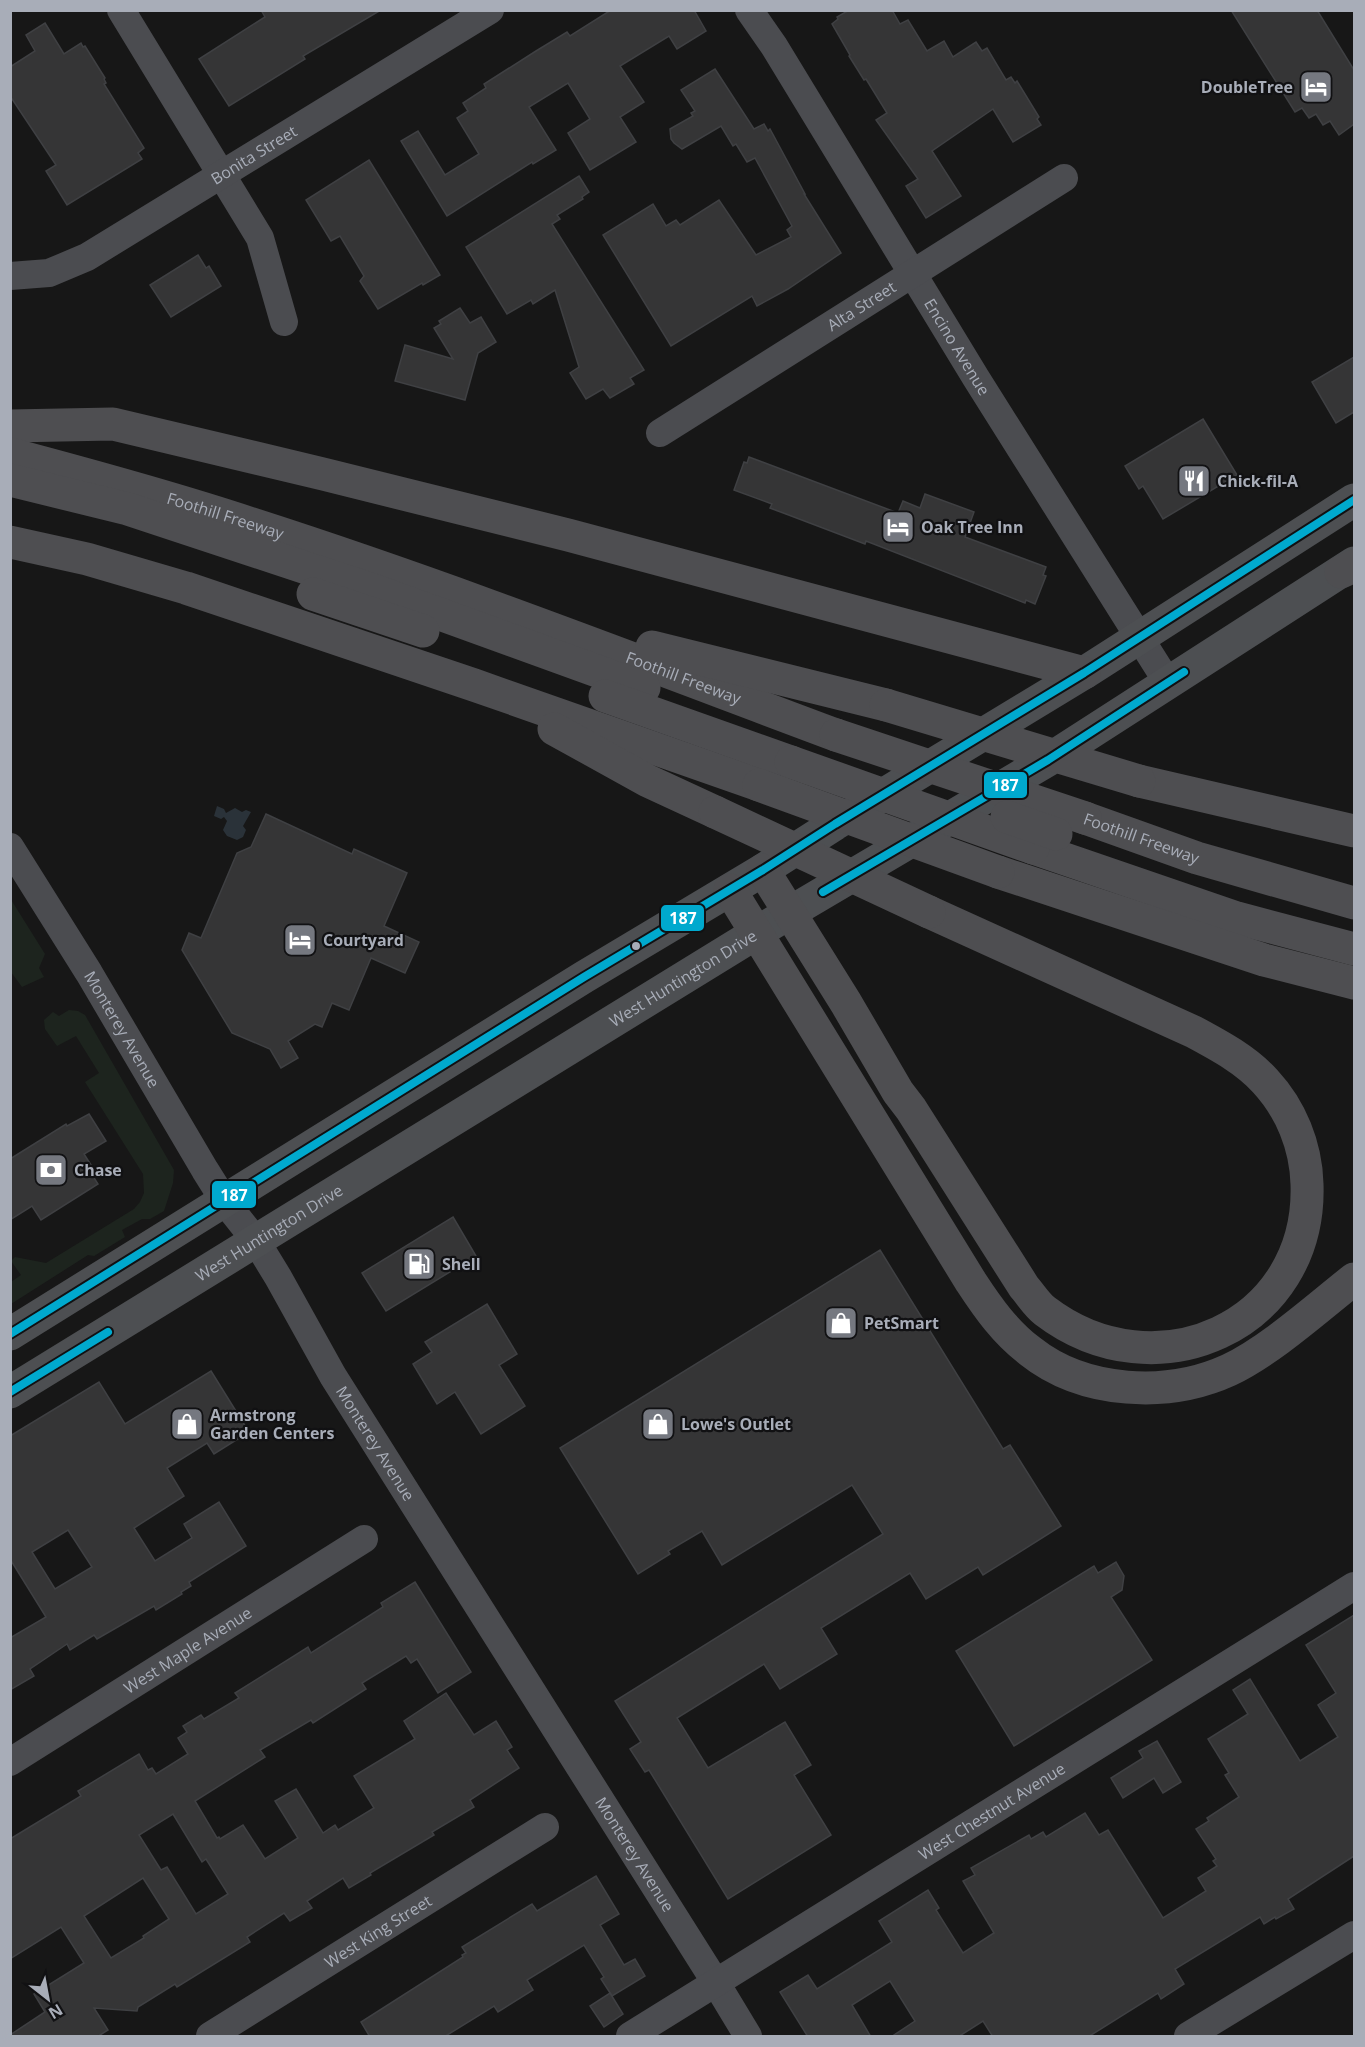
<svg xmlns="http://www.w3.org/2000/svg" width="1365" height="2047" viewBox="0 0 1365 2047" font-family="'Open Sans',sans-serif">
<rect width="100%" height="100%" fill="#171717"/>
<g fill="#1d241e">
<polygon points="10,898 45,954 39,968 44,977 22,987 11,972"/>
<polygon points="69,1010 78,1011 85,1015 174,1170 173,1183 164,1211 150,1219 142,1219 122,1230 125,1237 94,1256 88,1255 11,1304 11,1282 21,1275 11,1261 15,1257 46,1263 134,1209 140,1202 144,1193 143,1174 85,1082 99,1073 76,1036 57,1046 45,1029 44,1020 53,1012 59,1016"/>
</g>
<polygon fill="#2a3239" points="217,806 224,809 226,813 235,808 242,812 246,810 251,812 243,826 246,830 243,837 237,840 227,836 223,830 227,821 224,817 221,819 214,816"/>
<g fill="#353536" stroke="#3f4043" stroke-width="1.5" fill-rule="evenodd">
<polygon points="261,10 381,10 303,56 305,59 229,106 199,59 265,17"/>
<polygon points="611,10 694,10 706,31 677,49 669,36 620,66 644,102 620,117 636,142 590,170 568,133 590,119 568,83 529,107 556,150 533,164 532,162 447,216 401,141 418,131 445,175 479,154 457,118 468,111 463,103 486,88 484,84 536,51 567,32 570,36"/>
<polygon points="849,10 892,10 900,24 908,20 927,51 944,41 953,57 976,42 982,51 987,48 1006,80 1011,77 1015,83 1017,81 1039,117 1037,119 1041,125 1013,142 993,109 932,151 961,196 926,218 906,186 918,179 876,120 887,113 866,79 864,80 849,56 850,55 832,24 838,19 837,17"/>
<polygon points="1231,10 1317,10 1354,70 1354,124 1339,135 1330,121 1323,125 1316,114 1309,118 1302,108 1295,112"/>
<polygon points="45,23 64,54 81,43 83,47 85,46 105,78 104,79 106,83 104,84 144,148 138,153 142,159 67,205 46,171 56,165 10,96 10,67 35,51 26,35"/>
<polygon points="715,69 754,129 764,124 768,131 770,129 805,194 804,194 841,253 788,289 757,306 752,296 671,346 603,235 653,204 666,226 676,220 680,225 719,200 756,255 791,237 787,230 792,226 755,158 747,162 736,144 733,146 721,126 682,149 674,143 671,139 670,129 693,116 691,113 695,111 681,90"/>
<polygon points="369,160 440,275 423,285 422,283 378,309 360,281 364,276 340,236 331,241 306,200"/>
<polygon points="579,176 589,192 582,197 583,199 557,215 560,219 552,224 644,370 630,378 634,384 610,398 603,389 586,399 570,373 579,367 555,290 533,304 531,300 507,314 466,247"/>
<polygon points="198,255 206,268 209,266 221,286 171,317 150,285"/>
<polygon points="460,308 470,323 481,317 496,342 478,353 465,400 395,381 405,345 453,359 434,328 441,324 439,321"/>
<polygon points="1354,357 1354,412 1336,423 1312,382"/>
<polygon points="1203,419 1237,475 1163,519 1143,486 1139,489 1125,466"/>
<polygon points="749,457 898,513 903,501 920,508 925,494 974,512 965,537 1046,567 1043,575 1046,576 1035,604 1026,600 1025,603 866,541 865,544 786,514 770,508 772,504 734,490 744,462 747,463"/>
<polygon points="266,814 352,854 354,849 407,873 384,926 419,942 405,973 371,958 349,1010 332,1003 322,1027 315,1024 288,1041 298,1058 281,1068 270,1049 232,1033 182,950 189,933 201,938 237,853 251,847"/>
<polygon points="89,1114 106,1141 84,1154 91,1165 87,1167 98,1184 41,1220 32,1206 10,1220 10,1159 66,1124 67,1126"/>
<polygon points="453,1217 476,1256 386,1311 362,1273"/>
<polygon points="880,1250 1003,1449 1010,1445 1061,1526 983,1575 978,1567 926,1599 910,1573 821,1628 837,1654 780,1689 764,1664 677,1718 708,1768 785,1722 811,1765 794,1775 831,1835 728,1899 649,1770 645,1772 630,1749 641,1742 615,1701 883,1534 852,1485 722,1565 702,1531 668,1551 670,1554 638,1574 560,1448"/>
<polygon points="487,1304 517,1354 499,1365 525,1406 481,1434 455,1392 437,1404 413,1364 432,1352 425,1342"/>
<path d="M211,1371L249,1432L214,1454L207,1443L167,1468L184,1496L134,1528L155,1561L192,1538L184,1524L219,1502L246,1546L189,1582L191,1586L181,1592L182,1594L156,1610L154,1606L97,1639L94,1635L70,1650L67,1644L30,1669L34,1676L10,1690V1638L46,1617L10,1559V1436L99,1382L125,1424ZM68,1530L92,1567L55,1589L32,1552Z"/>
<polygon points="1116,1562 1124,1576 1122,1590 1111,1597 1152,1660 1014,1746 956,1651 1094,1566 1098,1573"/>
<path d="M415,1582L471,1672L438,1693L417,1659L411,1663L406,1656L362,1683L366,1689L313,1723L311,1720L260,1750L265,1757L195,1801L217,1838L219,1837L220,1839L243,1825L265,1859L298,1838L275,1801L296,1789L323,1833L335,1825L338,1830L374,1808L354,1776L415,1739L404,1721L446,1693L474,1735L496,1721L512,1747L507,1750L519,1768L470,1800L474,1807L432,1832L434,1835L370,1873L371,1875L349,1888L343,1878L307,1901L312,1908L290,1921L284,1913L247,1937L250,1942L177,1987L175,1984L138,2007L137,2011L94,2008L108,2030L97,2037H10V2035L45,2012L34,1994L84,1963L61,1927L10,1959V1839L81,1796L78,1791L139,1754L148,1770L152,1768L156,1774L188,1754L178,1738L187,1732L183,1726L201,1715L204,1719L239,1698L235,1693L308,1647L311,1653L383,1607L381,1603ZM173,1814L202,1862L206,1859L228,1894L196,1914L167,1867L161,1870L139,1835ZM143,1878L169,1919L143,1936L144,1938L111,1958L84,1916Z"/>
<polygon points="1354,1615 1354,1856 1288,1899 1294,1909 1276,1919 1275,1917 1264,1924 1260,1917 1175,1969 1184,1984 1161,1999 1158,1993 1088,2037 993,2037 983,2021 958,2037 891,2037 915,2021 890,1981 852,2005 871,2037 808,2037 780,1992 808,1975 817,1989 892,1942 879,1921 928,1890 939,1908 936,1910 963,1953 994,1933 963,1881 975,1875 971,1868 1029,1835 1031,1839 1043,1832 1046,1837 1085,1813 1099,1835 1108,1830 1163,1918 1206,1891 1198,1878 1217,1866 1213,1861 1216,1859 1196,1829 1209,1821 1207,1818 1239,1797 1225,1775 1229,1773 1208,1739 1248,1714 1233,1690 1250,1679 1300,1761 1338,1737 1318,1705 1336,1693 1306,1645"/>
<polygon points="1157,1741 1181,1782 1163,1793 1154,1778 1123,1798 1111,1778 1143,1758 1139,1751"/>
<polygon points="596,1876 619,1914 600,1925 624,1965 635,1959 645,1976 612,1996 601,1979 604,1977 584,1945 527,1980 533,1990 498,2012 494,2006 444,2037 370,2037 361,2022 463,1957 462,1955 466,1953 462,1947 532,1904 537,1911"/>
<polygon points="610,1993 623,2014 604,2027 590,2006"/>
</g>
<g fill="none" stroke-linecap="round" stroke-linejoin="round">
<g stroke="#4b4c50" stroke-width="28">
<polyline points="121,10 260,238 284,322"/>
<path id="s1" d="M749,10L774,46L976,378L1168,683"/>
<path id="s2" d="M10,276L49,273L87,257L490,10"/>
<path id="s3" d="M660,433L1064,178"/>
<path id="s4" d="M10,847L89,973L205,1170L225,1202L256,1241L278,1277L333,1376L716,1983L748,2036"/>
<path id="s5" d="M10,1762L364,1539"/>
<path id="s6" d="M210,2036L545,1827"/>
<path id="s7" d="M630,2036L1354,1586"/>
<polyline points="1188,2036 1354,1935"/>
</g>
<g stroke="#4d4f52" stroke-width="33">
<polyline points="10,1334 584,977 763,870 835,824 1084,673 1354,500"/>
<path id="s8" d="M10,1392L789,913L1048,760L1354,563"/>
</g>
<g stroke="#4e4e51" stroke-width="33">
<polyline points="10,426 113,424 323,474 568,535 1084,673"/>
<path id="s9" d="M10,454C93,476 174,498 255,525C451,588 643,663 836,735"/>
<polyline points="10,480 128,509 379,592 644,688"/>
<polyline points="10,542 87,559 186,588 474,685 759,785"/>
<polyline points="1341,572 1354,566"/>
<polyline points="313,594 423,631"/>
<polyline points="652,647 886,705"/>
<polyline points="605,696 791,762"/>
<polyline points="554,729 648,781 715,812"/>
<polyline points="1139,781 1354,831"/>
<path id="s10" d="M1085,818L1197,858L1354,903"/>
<polyline points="1033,848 1237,918 1354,949"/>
<path d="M763,870L846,1003L898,1092L911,1109L1024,1287C1031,1295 1037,1305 1045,1311C1155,1395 1312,1327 1307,1184C1306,1146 1291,1109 1265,1081C1246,1060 1220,1046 1194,1032L929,912"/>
<polyline points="998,872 1264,960 1354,983"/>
<path d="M730,890L971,1282C988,1308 1005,1332 1030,1351C1084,1394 1168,1398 1229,1370C1271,1350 1317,1308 1354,1279"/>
</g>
<g stroke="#4e4e51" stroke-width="33">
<polyline points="886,705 1139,781"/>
<polyline points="836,735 1085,818"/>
<polyline points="791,762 1033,848"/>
<polyline points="759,785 998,872"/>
<polyline points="715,812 929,912"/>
<polyline points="1007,817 1056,834"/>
</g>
<defs>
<g id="bus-1">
<polyline points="823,892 1048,760 1184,672"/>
<polyline points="10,1334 584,977 763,870 835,824 1084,673 1354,500"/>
<polyline points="10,1392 108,1332"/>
</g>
</defs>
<use href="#bus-1" stroke="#111113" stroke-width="12"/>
<use href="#bus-1" stroke="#00a9ce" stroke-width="8"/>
</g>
<defs>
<symbol id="hotel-square" viewBox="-11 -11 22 22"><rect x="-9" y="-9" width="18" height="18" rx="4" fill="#757880" stroke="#111113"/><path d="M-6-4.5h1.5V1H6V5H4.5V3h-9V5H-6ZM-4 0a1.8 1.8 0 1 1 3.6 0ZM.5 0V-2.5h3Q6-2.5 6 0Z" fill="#fff"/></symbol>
<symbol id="restaurant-square" viewBox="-11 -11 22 22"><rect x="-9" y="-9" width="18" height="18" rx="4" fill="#757880" stroke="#111113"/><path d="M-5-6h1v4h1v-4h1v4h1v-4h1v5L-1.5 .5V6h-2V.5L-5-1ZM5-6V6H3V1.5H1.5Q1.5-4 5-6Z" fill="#fff"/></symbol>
<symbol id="bank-square" viewBox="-11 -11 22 22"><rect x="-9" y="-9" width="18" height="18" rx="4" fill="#757880" stroke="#111113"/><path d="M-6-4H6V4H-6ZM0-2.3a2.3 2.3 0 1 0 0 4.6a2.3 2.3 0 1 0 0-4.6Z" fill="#fff"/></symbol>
<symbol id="fuel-square" viewBox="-11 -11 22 22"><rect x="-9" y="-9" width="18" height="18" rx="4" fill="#757880" stroke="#111113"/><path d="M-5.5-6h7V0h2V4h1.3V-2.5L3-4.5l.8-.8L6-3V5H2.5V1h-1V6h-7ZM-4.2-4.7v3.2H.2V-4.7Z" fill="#fff"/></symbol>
<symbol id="shop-square" viewBox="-11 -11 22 22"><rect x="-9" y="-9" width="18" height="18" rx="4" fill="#757880" stroke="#111113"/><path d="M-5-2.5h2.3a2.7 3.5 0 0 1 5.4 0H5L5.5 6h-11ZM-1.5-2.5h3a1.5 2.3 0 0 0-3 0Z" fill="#fff"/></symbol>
</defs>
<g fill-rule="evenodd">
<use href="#hotel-square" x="1297" y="68" width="38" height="38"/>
<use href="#restaurant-square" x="1175" y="462" width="38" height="38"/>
<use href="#hotel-square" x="879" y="508" width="38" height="38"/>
<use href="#hotel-square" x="281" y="921" width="38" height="38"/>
<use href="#bank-square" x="32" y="1151" width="38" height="38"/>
<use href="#fuel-square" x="400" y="1245" width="38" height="38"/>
<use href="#shop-square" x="822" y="1304" width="38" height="38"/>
<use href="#shop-square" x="168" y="1405" width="38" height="38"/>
<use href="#shop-square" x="639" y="1405" width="38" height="38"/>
</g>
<circle fill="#a8adb8" stroke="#111113" stroke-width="2" cx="636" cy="946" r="5"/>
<g text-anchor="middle" stroke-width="4.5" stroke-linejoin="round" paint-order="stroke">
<g font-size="16" font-weight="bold" fill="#a8adb8" stroke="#111113" text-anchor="start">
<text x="1293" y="93" text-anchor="end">DoubleTree</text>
<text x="1217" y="487">Chick-fil-A</text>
<text x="921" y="533">Oak Tree Inn</text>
<text x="323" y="946">Courtyard</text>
<text x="74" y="1176">Chase</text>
<text x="442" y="1270">Shell</text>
<text x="864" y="1329">PetSmart</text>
<text x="210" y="1421">Armstrong<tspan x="210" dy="18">Garden Centers</tspan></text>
<text x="681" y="1430">Lowe's Outlet</text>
</g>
<g font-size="16" fill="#a8adb8" stroke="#111113">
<text dy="6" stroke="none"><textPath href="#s2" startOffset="276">Bonita Street</textPath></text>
<text dy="6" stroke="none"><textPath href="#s3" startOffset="238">Alta Street</textPath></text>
<text dy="6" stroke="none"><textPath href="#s1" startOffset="396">Encino Avenue</textPath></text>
<text dy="6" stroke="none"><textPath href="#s9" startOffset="224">Foothill Freeway</textPath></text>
<text dy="6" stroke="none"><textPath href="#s9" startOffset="710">Foothill Freeway</textPath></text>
<text dy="6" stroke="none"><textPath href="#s10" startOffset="60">Foothill Freeway</textPath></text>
<text dy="6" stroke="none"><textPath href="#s8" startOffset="790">West Huntington Drive</textPath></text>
<text dy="6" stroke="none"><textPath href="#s4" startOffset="214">Monterey Avenue</textPath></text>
<text dy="6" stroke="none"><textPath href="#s8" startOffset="304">West Huntington Drive</textPath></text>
<text dy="6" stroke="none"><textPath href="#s4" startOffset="700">Monterey Avenue</textPath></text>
<text dy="6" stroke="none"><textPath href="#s5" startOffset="210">West Maple Avenue</textPath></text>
<text dy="6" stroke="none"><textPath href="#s7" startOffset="426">West Chestnut Avenue</textPath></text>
<text dy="6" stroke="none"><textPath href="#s4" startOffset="1186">Monterey Avenue</textPath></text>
<text dy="6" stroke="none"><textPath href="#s6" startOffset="198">West King Street</textPath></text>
</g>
</g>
<g stroke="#111113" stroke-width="2">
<rect x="983" y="771" width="45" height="28" rx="6" fill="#00a9ce"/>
<rect x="660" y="904" width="45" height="28" rx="6" fill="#00a9ce"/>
<rect x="211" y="1180" width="46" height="29" rx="6" fill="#00a9ce"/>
</g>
<g font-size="16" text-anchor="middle" font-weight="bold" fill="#fff">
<text x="1005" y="791">187</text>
<text x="683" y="924">187</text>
<text x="234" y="1201">187</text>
</g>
<rect width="1365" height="2047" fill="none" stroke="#a8adb8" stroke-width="24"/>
<g transform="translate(48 1999) rotate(149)" stroke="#111113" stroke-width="4.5" paint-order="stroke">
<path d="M0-4.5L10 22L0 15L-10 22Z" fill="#a8adb8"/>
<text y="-9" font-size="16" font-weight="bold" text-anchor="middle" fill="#a8adb8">N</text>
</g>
</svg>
